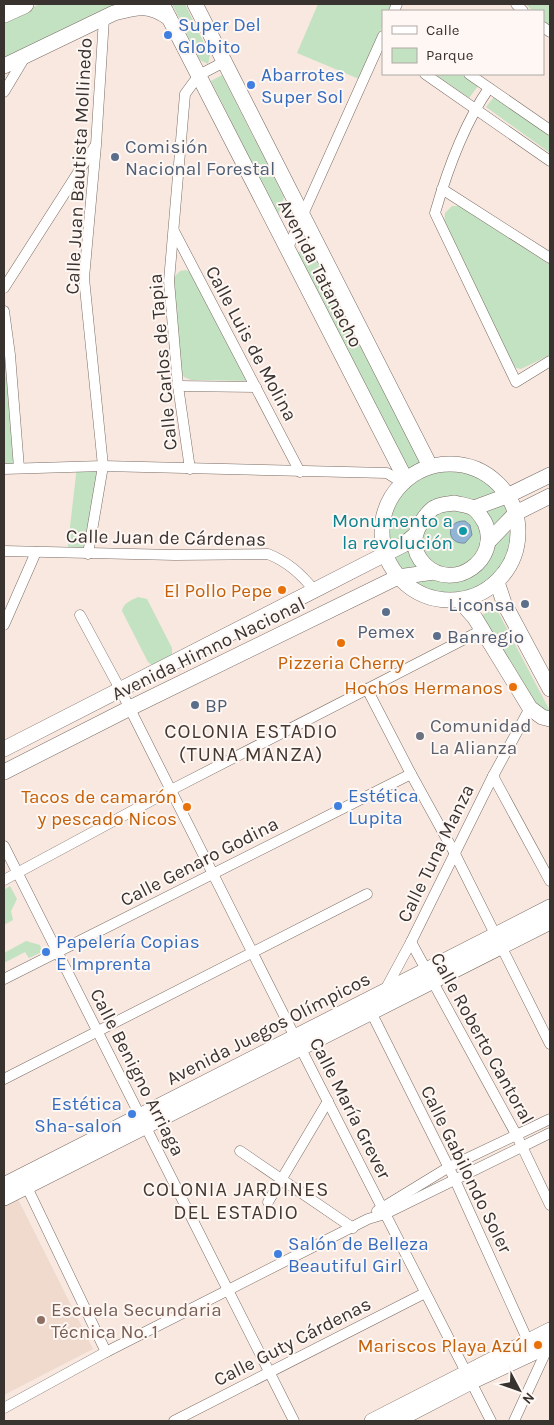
<svg xmlns="http://www.w3.org/2000/svg" width="554" height="1425" viewBox="0 0 554 1425" font-family="Karla,sans-serif">
<rect width="100%" height="100%" fill="#f8e8df"/>
<polygon fill="#f0dacd" points="16,1195 93,1349 4,1395 4,1201"/>
<g fill="#c2e2c1">
<polygon points="40,4 124,4 4,59 4,20"/>
<polygon points="172,4 185,4 210,55 208,64 200,60"/>
<polygon points="318,4 392,4 389,11 383,11 383,25 359,79 297,53"/>
<polygon points="526,4 550,4 550,32 543,27 543,11 532,11"/>
<polygon points="435,74 461,74 478,86 469,98"/>
<polygon points="222,75 284,197 278,215 211,81"/>
<polygon points="494,97 550,136 550,153 486,107"/>
<polygon points="452,206 464,206 550,265 550,355 521,369 516,368 513,365 444,224 445,213"/>
<polygon points="309,247 422,465 409,473 296,253"/>
<polygon points="186,270 192,273 250,381 191,380 184,377 182,373 173,286 174,277 180,271"/>
<polygon points="4,311 19,468 4,469"/>
<circle cx="450" cy="532" r="68"/>
<polygon points="77,466 103,466 88,554 67,553"/>
<path d="M138,597L147,599L172,648V655L152,665L148,662L122,611C123,603 132,600 138,597Z"/>
<polygon points="496,608 550,711 550,713 541,712 482,615"/>
<polygon points="10,886 17,899 11,911 13,920 4,925 4,890"/>
<polygon points="26,941 40,945 42,952 29,958 25,952 4,963 4,953"/>
</g>
<path fill="#92b5d5" stroke="#778ea4" d="M465,521L470,525L472,535L465,543C446,545 445,520 465,521Z"/>
<g fill="none" stroke-linecap="round" stroke-linejoin="round">
<defs>
<g id="street">
<polyline points="516,4 523,11"/>
<polyline points="394,11 397,4"/>
<polyline points="543,27 550,32"/>
<polyline points="425,74 550,161"/>
<polyline points="469,74 550,130"/>
<path d="M489,88C464,124 447,171 435,213L516,382L550,361"/>
<polyline points="4,92 25,57"/>
<polyline points="442,189 550,258"/>
<polyline points="174,231 300,472"/>
<polyline points="287,250 383,36"/>
<polyline points="4,288 95,146"/>
<polyline points="4,311 10,355 19,468"/>
<polyline points="178,386 256,387"/>
<polyline points="4,469 103,466 387,473 403,483"/>
<polyline points="190,469 178,386 169,281 185,94 199,75 224,62"/>
<path d="M4,551L175,555L268,554C288,562 301,574 314,590"/>
<polyline points="88,554 103,466 84,278 96,145 104,18"/>
<polyline points="80,615 120,689 301,1049 491,1421"/>
<polyline points="4,625 36,552"/>
<polyline points="367,689 411,774 454,852 550,1044"/>
<polyline points="493,776 550,881"/>
<polyline points="4,846 294,1421"/>
<polyline points="4,880 171,790 482,630"/>
<polyline points="411,942 517,1136 550,1205"/>
<polyline points="4,979 411,774"/>
<polyline points="384,992 411,942 493,776 530,708"/>
<polyline points="376,1007 372,1013 375,1020 455,1180 528,1341"/>
<polyline points="4,1079 367,894"/>
<polyline points="240,1151 353,1228"/>
<polyline points="24,1181 106,1352"/>
<polyline points="268,1202 328,1101"/>
<polyline points="377,1211 449,1167 550,1119"/>
<polyline points="4,1408 106,1352 368,1219 385,1214 550,1133"/>
<polyline points="174,1421 425,1293"/>
<polyline points="514,1421 549,1345"/>
</g>
<g id="secondary">
<polyline points="162,4 406,480"/>
<polyline points="195,4 430,466"/>
<path d="M4,66L114,13C137,7 149,3 169,18"/>
<circle cx="450" cy="532" r="68"/>
<path d="M455,503C461,505 468,505 473,508C478,511 482,518 485,523C501,559 454,593 425,565C410,550 413,532 425,517C428,513 432,508 436,507C441,504 449,504 455,503Z"/>
<polyline points="474,508 509,495 550,475"/>
<polyline points="488,542 516,513 550,496"/>
<polyline points="497,582 504,603 550,689"/>
<polyline points="459,600 475,618 530,708 542,717 550,719"/>
<polyline points="4,749 403,545 415,535"/>
<polyline points="4,772 130,708 398,577 434,572"/>
<polyline points="4,1185 550,907"/>
<polyline points="4,1198 550,922"/>
<polyline points="372,1421 550,1330"/>
<polyline points="396,1421 471,1382 550,1345"/>
</g>
<polyline id="highway" points="4,13 24,4"/>
</defs>
<use href="#street" stroke="#7b6d65" stroke-width="11"/>
<use href="#secondary" stroke="#7b6d65" stroke-width="16"/>
<use href="#highway" stroke="#7b6d65" stroke-width="20"/>
<use href="#street" stroke="#fff" stroke-width="10"/>
<use href="#secondary" stroke="#fff" stroke-width="15"/>
<use href="#highway" stroke="#fff" stroke-width="19"/>
</g>
<g fill="#3f7fe0" stroke="#fef7f3" stroke-width="2">
<circle cx="168" cy="35" r="5"/>
<circle cx="251" cy="85" r="5"/>
<circle cx="338" cy="806" r="5"/>
<circle cx="46" cy="952" r="5"/>
<circle cx="132" cy="1114" r="5"/>
<circle cx="278" cy="1254" r="5"/>
</g>
<g fill="#5c6f8a" stroke="#fef7f3" stroke-width="2">
<circle cx="115" cy="157" r="5"/>
<circle cx="525" cy="604" r="5"/>
<circle cx="386" cy="612" r="5"/>
<circle cx="437" cy="636" r="5"/>
<circle cx="195" cy="705" r="5"/>
</g>
<circle fill="#0f9aa8" stroke="#fef7f3" stroke-width="2" cx="463" cy="531" r="5"/>
<g fill="#e8710a" stroke="#fef7f3" stroke-width="2">
<circle cx="282" cy="590" r="5"/>
<circle cx="341" cy="643" r="5"/>
<circle cx="513" cy="687" r="5"/>
<circle cx="187" cy="807" r="5"/>
<circle cx="538" cy="1345" r="5"/>
</g>
<circle fill="#6b7280" stroke="#fef7f3" stroke-width="2" cx="420" cy="736" r="5"/>
<circle fill="#8d6e63" stroke="#fef7f3" stroke-width="2" cx="41" cy="1320" r="5"/>
<g text-anchor="middle" stroke-width="4" stroke-linejoin="round" paint-order="stroke">
<g font-size="19" fill="#366cbe" stroke="#fef7f3" text-anchor="start">
<text x="178" y="31">Super Del<tspan x="178" dy="22">Globito</tspan></text>
<text x="261" y="81">Abarrotes<tspan x="261" dy="22">Super Sol</tspan></text>
<text x="348" y="802">Estética<tspan x="348" dy="22">Lupita</tspan></text>
<text x="56" y="948">Papelería Copias<tspan x="56" dy="22">E Imprenta</tspan></text>
<text x="122" y="1110" text-anchor="end">Estética<tspan x="122" dy="22">Sha-salon</tspan></text>
<text x="288" y="1250">Salón de Belleza<tspan x="288" dy="22">Beautiful Girl</tspan></text>
</g>
<g font-size="19" fill="#4e5e75" stroke="#fef7f3" text-anchor="start">
<text x="125" y="153">Comisión<tspan x="125" dy="22">Nacional Forestal</tspan></text>
<text x="515" y="611" text-anchor="end">Liconsa</text>
<text x="386" y="638" text-anchor="middle">Pemex</text>
<text x="447" y="643">Banregio</text>
<text x="205" y="712">BP</text>
</g>
<g font-size="19" fill="#393330" stroke="#fef7f3">
<text transform="translate(78 166) rotate(-87)" y="7">Calle Juan Bautista Mollinedo</text>
<text transform="translate(321 273) rotate(63)" y="7">Avenida Tatanacho</text>
<text transform="translate(252 343) rotate(62)" y="7">Calle Luis de Molina</text>
<text transform="translate(162 362) rotate(-95)" y="7">Calle Carlos de Tapia</text>
<text transform="translate(166 537) rotate(1)" y="7">Calle Juan de Cárdenas</text>
<text transform="translate(208 648) rotate(-26)" y="7">Avenida Himno Nacional</text>
<text transform="translate(435 853) rotate(-64)" y="7">Calle Tuna Manza</text>
<text transform="translate(199 861) rotate(-27)" y="7">Calle Genaro Godina</text>
<text transform="translate(268 1028) rotate(-27)" y="7">Avenida Juegos Olímpicos</text>
<text transform="translate(483 1038) rotate(61)" y="7">Calle Roberto Cantoral</text>
<text transform="translate(138 1072) rotate(63)" y="7">Calle Benigno Arriaga</text>
<text transform="translate(351 1108) rotate(63)" y="7">Calle María Grever</text>
<text transform="translate(467 1169) rotate(64)" y="7">Calle Gabilondo Soler</text>
<text transform="translate(292 1341) rotate(-27)" y="7">Calle Guty Cárdenas</text>
</g>
<g font-size="19" fill="#0d838f" stroke="#fef7f3" text-anchor="end">
<text x="453" y="527">Monumento a<tspan x="453" dy="22">la revolución</tspan></text>
</g>
<g font-size="19" fill="#c56008" stroke="#fef7f3" text-anchor="end">
<text x="272" y="597">El Pollo Pepe</text>
<text x="341" y="669" text-anchor="middle">Pizzeria Cherry</text>
<text x="503" y="694">Hochos Hermanos</text>
<text x="177" y="803">Tacos de camarón<tspan x="177" dy="22">y pescado Nicos</tspan></text>
<text x="528" y="1352">Mariscos Playa Azúl</text>
</g>
<g font-size="19" fill="#5b616d" stroke="#fef7f3" text-anchor="start">
<text x="430" y="732">Comunidad<tspan x="430" dy="22">La Alianza</tspan></text>
</g>
<g font-size="19" fill="#785e54" stroke="#fef7f3" text-anchor="start">
<text x="51" y="1316">Escuela Secundaria<tspan x="51" dy="22">Técnica No. 1</tspan></text>
</g>
<g font-size="20" letter-spacing="1" fill="#453831" stroke="#fef7f3">
<text x="251" y="738">COLONIA ESTADIO<tspan x="251" dy="23">(TUNA MANZA)</tspan></text>
<text x="236" y="1196">COLONIA JARDINES<tspan x="236" dy="23">DEL ESTADIO</tspan></text>
</g>
</g>
<rect width="554" height="1425" fill="none" stroke="#393330" stroke-width="10"/>
<rect x="382" y="10" width="162" height="65" fill="#fef7f3" stroke="#afa9a5"/>
<rect x="392" y="26" width="25" height="8" fill="#ffffff" stroke="#afa9a5"/>
<text x="426" y="35" font-size="15" fill="#393330">Calle</text>
<rect x="392" y="48" width="25" height="15" fill="#c2e2c1" stroke="#afa9a5"/>
<text x="426" y="60" font-size="15" fill="#393330">Parque</text>
<g transform="translate(519 1390) rotate(131)" stroke="#fef7f3" stroke-width="4" paint-order="stroke">
<path d="M0-4L9 19L0 12L-9 19Z" fill="#393330"/>
<text y="-8" font-size="14" font-weight="bold" text-anchor="middle" fill="#393330">N</text>
</g>
</svg>
